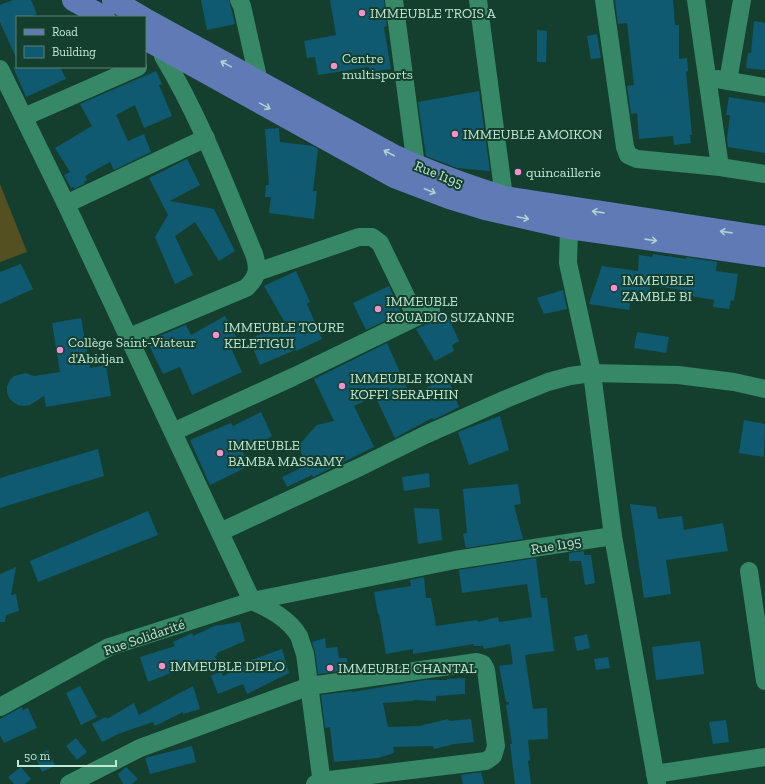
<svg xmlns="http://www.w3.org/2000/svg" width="765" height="784" viewBox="0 0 765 784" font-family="'Zilla Slab',serif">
<rect width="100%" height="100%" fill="#143f2e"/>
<polygon fill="#555022" points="0,184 27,252 0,262"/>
<g fill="#0f5a70">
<polygon points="13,0 31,0 37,14 30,17 17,17 17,60 0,22 0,5"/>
<polygon points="201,0 229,0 235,24 207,30"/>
<polygon points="330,0 384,0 387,26 384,27 391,69 370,72 369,67 318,75 315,57 307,58 304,41 336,35"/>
<polygon points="615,0 673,0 675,25 679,25 679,59 687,58 688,71 686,72 687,82 692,135 690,135 691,143 674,145 673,136 639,139 637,113 631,114 627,86 634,85 627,23 618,24"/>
<polygon points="754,21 765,23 765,70 746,68 748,53 751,53"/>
<polygon points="537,30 547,31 546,62 537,62"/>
<polygon points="597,34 601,58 591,59 587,36"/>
<polygon points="13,67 60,67 66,79 26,97"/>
<polygon points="156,71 162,84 159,85 172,116 144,128 135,105 116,115 128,141 144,134 151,152 114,170 110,162 85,176 87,180 84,182 84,184 74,189 73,187 71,188 64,175 70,172 55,148 92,126 80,104"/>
<polygon points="479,91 490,171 457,168 426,156 418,102"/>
<polygon points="729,97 765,103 765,153 728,147 727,139 730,115 726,115"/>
<polygon points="279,128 280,142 313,146 318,149 313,191 317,191 314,219 269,213 271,197 265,197 266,185 269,185 265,129"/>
<polygon points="187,159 200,185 170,201 214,209 235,251 219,261 195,222 175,236 193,275 175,284 155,237 168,215 149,178"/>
<polygon points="653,254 686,259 686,257 717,262 716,271 738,274 734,301 731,300 729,309 713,307 714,300 681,294 681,290 650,285 649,299 631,299 629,310 589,304 602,266 638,271 639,255 652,257"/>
<polygon points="21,264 33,289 0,304 0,272"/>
<polygon points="296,271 310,302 307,304 322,339 296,351 295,350 260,365 249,339 284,325 282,322 284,321 264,286"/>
<polygon points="389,286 401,313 366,330 353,303"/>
<polygon points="563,290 567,309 544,314 537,298"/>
<polygon points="447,314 459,341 452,345 454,351 435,361 416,329"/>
<polygon points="225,316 236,337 228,342 242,372 192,395 180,367 163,374 147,341 186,325 191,335"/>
<polygon points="81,318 90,368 106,365 111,396 46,407 44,396 30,405 24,406 18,405 13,402 9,398 7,392 7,386 10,380 14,376 26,373 34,376 60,372 52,323"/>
<polygon points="637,332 669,337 666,353 634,348"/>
<polygon points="387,343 410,395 448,378 459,407 433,420 432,418 395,438 375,396 354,406 374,447 313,477 312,475 287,487 282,477 307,465 298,446 317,425 334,421 314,379"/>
<polygon points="261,412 272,436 243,452 249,466 210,485 190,440 231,423 233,426"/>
<polygon points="500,416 509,450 469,465 458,432"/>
<polygon points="744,420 765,424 764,457 739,453"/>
<polygon points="98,449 104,476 0,508 0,478"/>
<polygon points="429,473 430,487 404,491 402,477"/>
<polygon points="518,484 521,504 514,505 523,539 466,548 463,534 467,533 463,489"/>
<polygon points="630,504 656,507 658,519 682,516 684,530 723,523 728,551 666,560 671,594 644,598"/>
<polygon points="414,508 439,509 442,540 418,544"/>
<polygon points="148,511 158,535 38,582 30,561"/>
<polygon points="584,551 584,555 591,555 595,583 585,585 581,561 569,561 569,553"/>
<polygon points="536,558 541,598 547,598 554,651 525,655 533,709 547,708 548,739 528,740 530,760 528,761 531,784 515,784 510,744 512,744 506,705 509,704 509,702 506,702 499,666 513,664 510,644 484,649 483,646 474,646 474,644 413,654 413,649 386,654 379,614 378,614 374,592 411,586 410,580 424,577 426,598 431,598 436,626 477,620 478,622 498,617 499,622 532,617 527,584 462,593 459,570"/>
<polygon points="16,567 11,595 16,594 19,611 6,615 5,622 0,622 0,574"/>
<polygon points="240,622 245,641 217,653 217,655 215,656 218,664 207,668 204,660 148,682 140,657 175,646 173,642 192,633 193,636 214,626"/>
<polygon points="587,634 590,648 577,651 574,637"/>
<polygon points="325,638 326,648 337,647 339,658 347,658 348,670 318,674 315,652 312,642"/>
<polygon points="700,641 704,674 656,680 652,647"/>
<polygon points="282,649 289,673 247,694 243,684 218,694 211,676 221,671 223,676 252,662 251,660"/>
<polygon points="608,657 610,668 596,670 594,659"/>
<polygon points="465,678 465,694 436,696 436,701 413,700 413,701 383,703 388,727 419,726 448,719 449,721 471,719 474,742 454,744 434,749 433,746 393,747 394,753 378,758 334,762 330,727 325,728 321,695 352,691 352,692 425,680 447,680 447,679"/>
<polygon points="80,686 97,717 81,725 66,693"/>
<polygon points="193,686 200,709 183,714 183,712 155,726 153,722 118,734 102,742 92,724 106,717 107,719 134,703 139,715"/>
<polygon points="22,707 23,710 28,708 37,728 4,743 0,735 0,719"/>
<polygon points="726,720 729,742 713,744 709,722"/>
<polygon points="76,738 87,752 77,760 66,746"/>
<polygon points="192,746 196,762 150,774 145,758"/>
<polygon points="48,750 55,766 42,772 35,756"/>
<polygon points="21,767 31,779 25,784 14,784 8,777"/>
<polygon points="126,767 138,779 132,784 123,784 118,774"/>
<polygon points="481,772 484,784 463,784 461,775"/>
</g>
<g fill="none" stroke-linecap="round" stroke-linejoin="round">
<g stroke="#378866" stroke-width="18">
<polyline points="239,0 242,6 259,82"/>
<polyline points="394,0 416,166"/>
<polyline points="478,0 504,197"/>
<polyline points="604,0 625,147 628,155 637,159 720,167 765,174"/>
<polyline points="696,0 720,167"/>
<path d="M0,69L66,204L252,601C270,609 289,619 299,636C301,642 303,648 305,654L322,784"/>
<polyline points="717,79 765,87"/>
<polyline points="728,81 742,0"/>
<polyline points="24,117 138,67"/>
<polyline points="66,204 206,138"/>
<polyline points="571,215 569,228 568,263 592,373 613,536"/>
<polyline points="257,272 359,237 372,237 380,243 416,317"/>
<path d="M129,337L246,288C258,277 259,269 254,254C226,187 201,119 163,56L167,41"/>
<polyline points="173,432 293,377 431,310"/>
<polyline points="220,532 360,467 425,435 506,399 548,382 570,376 592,373 678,375 734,382 765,389"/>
<polyline points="749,571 765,681"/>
<polyline points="0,707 109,647 252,601 455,560 613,536 657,784"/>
<polyline points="655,774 765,757"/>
<polyline points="69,784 140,748 310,686 477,662 483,664 486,670 496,746 493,756 486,761 321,781 315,784"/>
</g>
<g stroke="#5f7ab5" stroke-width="22">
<polyline points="73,0 104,17"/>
<polyline points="113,0 142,17"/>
<path d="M145,19L393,155C429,172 466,185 504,197L765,237"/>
<polyline points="145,39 394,177 449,198 485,209 569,228 765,256"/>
</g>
</g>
<defs><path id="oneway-shaft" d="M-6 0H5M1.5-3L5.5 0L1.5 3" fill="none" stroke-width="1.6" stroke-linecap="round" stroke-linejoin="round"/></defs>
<g stroke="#aed2cf">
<use href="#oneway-shaft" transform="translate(226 64) rotate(-151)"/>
<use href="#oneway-shaft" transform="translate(265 106) rotate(29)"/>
<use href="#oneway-shaft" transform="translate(389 153) rotate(-152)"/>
<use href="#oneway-shaft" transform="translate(430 191) rotate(22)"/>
<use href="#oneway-shaft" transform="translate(598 212) rotate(-172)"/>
<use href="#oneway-shaft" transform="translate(523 218) rotate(12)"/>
<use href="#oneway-shaft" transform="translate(726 232) rotate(-172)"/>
<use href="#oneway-shaft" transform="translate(651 240) rotate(8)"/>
</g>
<g fill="#f690cf" stroke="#143f2e" stroke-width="1.5">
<circle cx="362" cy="13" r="4"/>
<circle cx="334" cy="66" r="4"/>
<circle cx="455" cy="134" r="4"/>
<circle cx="518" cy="172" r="4"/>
<circle cx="614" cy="288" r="4"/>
<circle cx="378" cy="309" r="4"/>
<circle cx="216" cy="335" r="4"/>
<circle cx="60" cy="350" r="4"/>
<circle cx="342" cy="386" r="4"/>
<circle cx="220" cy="453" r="4"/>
<circle cx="162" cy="666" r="4"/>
<circle cx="330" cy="668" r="4"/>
</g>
<g text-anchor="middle" stroke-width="4" stroke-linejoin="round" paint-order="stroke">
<g font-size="14" fill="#c2e8d5" stroke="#143f2e" text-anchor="start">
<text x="370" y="18">IMMEUBLE TROIS A</text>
<text x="342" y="63">Centre<tspan x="342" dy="16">multisports</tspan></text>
<text x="463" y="139">IMMEUBLE AMOIKON</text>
<text x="526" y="177">quincaillerie</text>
<text x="622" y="285">IMMEUBLE<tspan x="622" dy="16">ZAMBLE BI</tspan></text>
<text x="386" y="306">IMMEUBLE<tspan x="386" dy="16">KOUADIO SUZANNE</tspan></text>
<text x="224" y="332">IMMEUBLE TOURE<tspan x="224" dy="16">KELETIGUI</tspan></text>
<text x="68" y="347">Collège Saint-Viateur<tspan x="68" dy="16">d'Abidjan</tspan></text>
<text x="350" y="383">IMMEUBLE KONAN<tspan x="350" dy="16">KOFFI SERAPHIN</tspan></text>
<text x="228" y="450">IMMEUBLE<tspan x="228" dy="16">BAMBA MASSAMY</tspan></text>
<text x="170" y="671">IMMEUBLE DIPLO</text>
<text x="338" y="673">IMMEUBLE CHANTAL</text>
</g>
<g font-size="14" fill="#c2e8d5" stroke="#143f2e">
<text transform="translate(439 174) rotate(22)" y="5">Rue I195</text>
<text transform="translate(556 545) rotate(-9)" y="5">Rue I195</text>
<text transform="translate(144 637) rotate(-19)" y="5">Rue Solidarité</text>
</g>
</g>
<rect x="16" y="16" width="130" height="52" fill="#143f2e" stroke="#5a8371"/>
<rect x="24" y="29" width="20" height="6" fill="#5f7ab5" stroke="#5a8371"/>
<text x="52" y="36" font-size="12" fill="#c2e8d5">Road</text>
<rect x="24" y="46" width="20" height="12" fill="#0f5a70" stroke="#5a8371"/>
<text x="52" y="56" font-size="12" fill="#c2e8d5">Building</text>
<path d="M18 760v6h98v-6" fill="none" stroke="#c2e8d5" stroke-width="2"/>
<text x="24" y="760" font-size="12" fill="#c2e8d5" stroke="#143f2e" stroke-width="3" paint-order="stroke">50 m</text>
</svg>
